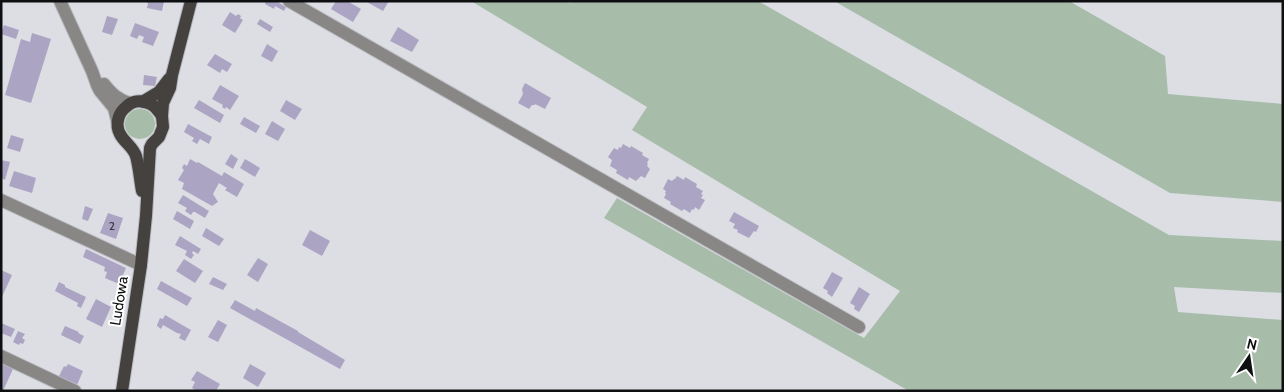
<svg xmlns="http://www.w3.org/2000/svg" width="1284" height="392" viewBox="0 0 1284 392" font-family="Cabin,sans-serif">
<rect width="100%" height="100%" fill="#dcdee4"/>
<g fill="#a7bdaa">
<polygon points="471,1 567,1 570,3 572,1 758,1 1169,235 1283,241 1283,293 1174,287 1178,312 1283,320 1283,391 909,391 604,218 617,198 864,338 900,291 632,130 647,107"/>
<polygon points="834,1 1069,1 1165,56 1168,94 1283,104 1283,202 1170,193"/>
<circle cx="140" cy="124" r="15"/>
</g>
<g fill="#aca4c3">
<polygon points="144,1 164,1 162,11 147,8 148,3"/>
<polygon points="266,1 276,1 286,7 284,11 275,6 274,9 265,4"/>
<polygon points="336,1 347,1 361,9 353,22 331,9"/>
<polygon points="365,1 389,1 383,11"/>
<polygon points="230,12 236,16 238,14 241,16 240,18 243,20 235,33 222,25"/>
<polygon points="107,16 118,19 112,35 102,32"/>
<polygon points="260,19 273,27 270,32 257,24"/>
<polygon points="135,23 159,32 153,46 142,42 144,37 139,35 137,39 130,36"/>
<polygon points="4,25 19,30 16,39 1,34"/>
<polygon points="398,27 419,40 412,52 390,41"/>
<polygon points="32,33 51,39 31,103 5,95 21,39 30,42"/>
<polygon points="267,44 278,51 272,62 261,56"/>
<polygon points="215,54 232,64 227,72 222,69 220,73 207,65"/>
<polygon points="144,75 157,77 155,86 143,85"/>
<polygon points="525,83 551,98 545,109 535,104 535,105 532,105 529,109 518,103 523,94 522,89"/>
<polygon points="220,85 239,96 230,110 226,107 225,109 222,107 223,105 212,99"/>
<polygon points="199,100 224,115 220,123 194,108"/>
<polygon points="286,100 302,109 295,120 280,111"/>
<polygon points="244,117 260,126 256,133 240,124"/>
<polygon points="272,121 285,129 278,141 265,134"/>
<polygon points="188,124 212,137 209,144 200,139 197,144 192,141 194,138 184,132"/>
<polygon points="11,135 24,139 20,152 7,148"/>
<polygon points="623,144 630,148 631,146 643,153 642,155 649,159 647,163 648,164 647,166 650,169 645,178 641,176 636,181 629,177 628,180 616,173 617,170 610,166 612,160 608,157 614,148 618,150 619,147 621,148"/>
<polygon points="231,154 238,159 233,169 225,164"/>
<polygon points="190,159 197,163 198,162 222,176 224,172 244,184 237,197 225,190 227,188 219,183 213,194 218,202 212,206 182,189 184,183 178,180 184,170 182,168 184,164 187,166"/>
<polygon points="245,159 260,168 255,177 240,168"/>
<polygon points="1,160 10,162 5,180 1,178"/>
<polygon points="14,171 36,178 32,193 9,186"/>
<polygon points="677,176 684,180 685,177 697,184 696,187 703,191 701,194 703,195 701,198 705,200 699,210 695,207 694,210 692,209 690,213 684,209 682,211 670,204 671,202 664,198 666,194 665,193 666,191 663,189 668,179 672,181 674,179 675,179"/>
<polygon points="183,195 209,211 205,218 195,212 193,212 191,215 185,211 187,208 178,203"/>
<polygon points="85,206 93,209 88,221 82,219"/>
<polygon points="177,211 194,221 190,229 173,219"/>
<polygon points="734,212 759,226 756,232 754,231 749,238 737,232 738,230 733,228 735,224 729,221"/>
<polygon points="108,213 123,218 116,239 100,233"/>
<polygon points="206,228 224,239 219,246 202,236"/>
<polygon points="310,230 330,241 322,256 302,245"/>
<polygon points="180,236 201,249 198,254 193,251 192,253 194,255 191,259 185,255 187,251 175,245"/>
<polygon points="86,249 126,268 119,284 105,278 107,272 104,271 105,267 83,257"/>
<polygon points="258,258 268,264 258,282 247,275"/>
<polygon points="184,259 203,271 195,283 176,271"/>
<polygon points="1,270 12,275 1,299"/>
<polygon points="832,272 843,278 832,297 827,293 828,291 823,288"/>
<polygon points="213,277 227,284 223,290 209,284"/>
<polygon points="161,281 192,298 187,306 157,289"/>
<polygon points="59,282 65,285 65,287 86,297 81,308 77,306 78,303 55,291"/>
<polygon points="859,287 870,294 859,312 854,309 855,306 850,303"/>
<polygon points="96,299 111,307 102,327 86,319"/>
<polygon points="235,300 255,311 256,308 298,331 298,332 345,360 340,369 230,308"/>
<polygon points="165,315 191,330 185,341 179,338 181,334 177,333 163,325 161,329 157,326 157,325 160,318 163,319"/>
<polygon points="218,320 227,325 218,342 208,337"/>
<polygon points="1,323 15,329 11,337 1,333"/>
<polygon points="65,326 79,332 78,333 84,336 80,344 61,335"/>
<polygon points="18,331 25,334 22,338 25,340 23,344 20,343 19,345 13,342"/>
<polygon points="1,363 13,369 3,391 1,391"/>
<polygon points="68,364 83,371 77,385 59,376 64,366 66,367"/>
<polygon points="250,364 266,373 258,387 243,378"/>
<polygon points="197,371 220,384 216,391 197,391 192,388 195,382 191,380"/>
</g>
<g fill="none" stroke-linecap="round" stroke-linejoin="round">
<defs>
<g id="minor">
<polyline points="60,1 92,71 97,85 100,91 114,108 117,120"/>
<polyline points="289,1 859,327"/>
<path d="M104,84C111,93 118,100 130,103"/>
<polyline points="1,200 141,265"/>
<polyline points="1,356 75,391"/>
</g>
<g id="major">
<polyline points="144,101 159,92 169,79"/>
<path d="M142,191C140,180 139,167 136,156C133,147 124,142 120,134C115,125 118,113 126,107C131,102 138,100 144,102C153,103 157,109 162,116"/>
<polyline points="122,391 141,265 146,216 150,148 152,144 159,137 163,127 162,116 163,103 170,88 172,75 191,1"/>
</g>
</defs>
<use href="#minor" stroke="#b7b9be" stroke-width="14"/>
<use href="#major" stroke="#b7b9be" stroke-width="14"/>
<use href="#minor" stroke="#888785" stroke-width="12"/>
<use href="#major" stroke="#44413e" stroke-width="12"/>
</g>
<g text-anchor="middle" stroke-width="4" stroke-linejoin="round" paint-order="stroke">
<g font-size="12" fill="#36343e">
<text x="112" y="230">2</text>
</g>
<g font-size="15" fill="#0e0f11" stroke="#fff">
<text transform="translate(119 301) rotate(-81)" y="5">Ludowa</text>
</g>
</g>
<rect width="1284" height="392" fill="none" stroke="#0e0f11" stroke-width="5"/>
<g transform="translate(1249 357) rotate(13)" stroke="#ffffff" stroke-width="4" paint-order="stroke">
<path d="M0-4L9 19L0 12L-9 19Z" fill="#0e0f11"/>
<text y="-8" font-size="14" font-weight="bold" text-anchor="middle" fill="#0e0f11">N</text>
</g>
</svg>
